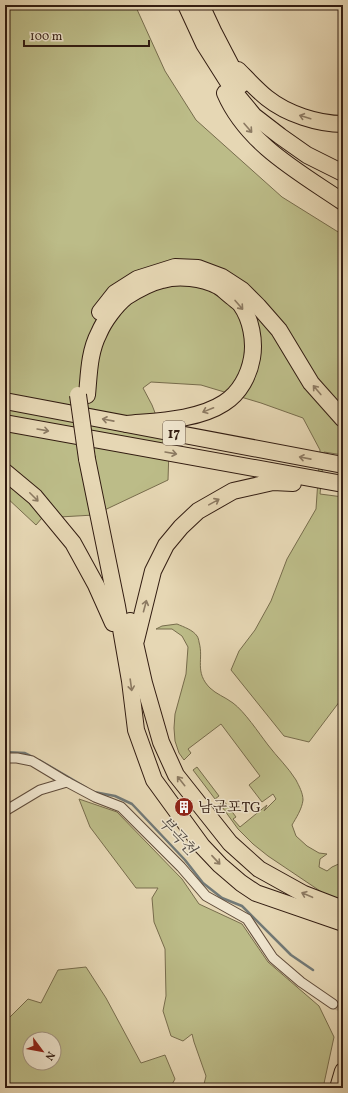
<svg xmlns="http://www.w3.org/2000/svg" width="348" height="1093" viewBox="0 0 348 1093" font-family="Vollkorn,'Noto Serif KR',serif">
<rect width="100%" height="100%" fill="#e6d7b4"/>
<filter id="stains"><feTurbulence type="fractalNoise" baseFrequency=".005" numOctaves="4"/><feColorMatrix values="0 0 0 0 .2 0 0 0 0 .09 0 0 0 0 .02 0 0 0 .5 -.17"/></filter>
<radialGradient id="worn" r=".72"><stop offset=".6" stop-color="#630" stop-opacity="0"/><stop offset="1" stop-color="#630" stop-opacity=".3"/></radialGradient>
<g fill="#bcbc88" stroke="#776c4c" fill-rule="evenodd">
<polygon points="5,5 135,5 165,71 196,120 282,197 343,235 343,455 324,452 320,494 343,497 343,697 309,742 284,736 231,670 239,651 255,630 271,601 287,559 316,509 320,450 303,418 261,403 201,385 151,382 143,388 152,405 169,449 168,480 94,515 42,518 36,525 5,496"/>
<path d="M177,624C184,627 193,630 197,636C198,637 199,641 199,642C204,659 194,672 210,688C216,694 225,697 233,703C245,712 258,732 268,745C277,757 288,767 296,780C299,786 303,793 303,800C302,809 296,818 292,825L296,836L307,846L319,853L327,854L320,859L319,867L327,871L332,867L343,862V902L323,893L268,856L253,844L238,829L220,804L224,801L236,817L233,819L240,827L267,805L264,811L276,799L273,794L262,802L249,785L260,776L221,724L188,749L191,753L184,760L179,753L175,741L174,728L175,714L186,674L188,647L182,636L172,629H156L162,626Z"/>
<polygon points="197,767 219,796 215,799 193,770"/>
<polygon points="79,799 117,812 182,879 199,904 242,924 268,962 319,1006 334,1037 323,1088 203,1088 206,1076 194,1042 192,1034 183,1041 171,1036 163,1011 166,996 165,949 154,922 152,898 158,888 136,888 90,827"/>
<path d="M86,967L106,998L141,1063L165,1055L175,1079L170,1088H5V1022L28,999L41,1003L58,970ZM30,1039H54V1063H30Z"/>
</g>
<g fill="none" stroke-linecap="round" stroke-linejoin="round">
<g stroke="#727976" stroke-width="2.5">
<polyline points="5,752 25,753 33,757"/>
<polyline points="39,760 87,788"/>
<polyline points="94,792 115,796 132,804 185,860 203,883 222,898 242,906 291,955 313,970"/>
</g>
<polyline stroke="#c2b293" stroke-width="9" stroke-dasharray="9 4.5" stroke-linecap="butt" points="333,1004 343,1008"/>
<defs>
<g id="minor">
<polyline points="5,758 17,758 32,761 67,782 95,797 121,807 181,867 206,896 247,919 273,958 301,982 333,1004"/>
<polyline points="5,811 40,790 67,782"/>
</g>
<g id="motorway">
<polyline points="186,5 204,44 235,93 254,116 280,136 307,155 343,173"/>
<polyline points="201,5 214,33 241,85"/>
<path d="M238,70C247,79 257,90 267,98C287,114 318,124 343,124"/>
<path d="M225,93C247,144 299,172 343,202"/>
<polyline points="100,312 115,293 137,279 175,267 198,268 222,277 242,290 258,306 279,330 311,383 343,419"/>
<path d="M87,395C89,374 89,352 99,333C104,321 116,305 126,297C137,290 149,283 162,280C179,275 202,278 218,286C223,289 228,294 232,297C235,300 239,302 241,305C251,319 255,341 252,358C249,375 240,393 224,403C198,420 158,421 127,424"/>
<polyline points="5,401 343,465"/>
<polyline points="5,423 343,484"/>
<polyline points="87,459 117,606 130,681 136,730 154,780 202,846 220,865 241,883 256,893 343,923"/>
<polyline points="5,472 35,497 73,543 96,585 113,623"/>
<polyline points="130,621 144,683 161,742 176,775 230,843 259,869 304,894 343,909"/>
<polyline points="136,640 153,571 166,545 181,527 198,511 233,491 273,482 293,483"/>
<polyline points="338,1088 343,1071"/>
</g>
</defs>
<use href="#minor" stroke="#5f4b3a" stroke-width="11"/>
<use href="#motorway" stroke="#321c11" stroke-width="18"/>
<use href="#minor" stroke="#efe5ce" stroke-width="9"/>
<use href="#motorway" stroke="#e6d7b4" stroke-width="16"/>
<defs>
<polyline id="motorway-bridge" points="78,395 87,459"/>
</defs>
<use href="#motorway-bridge" stroke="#321c11" stroke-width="18" stroke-linecap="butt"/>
<use href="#motorway-bridge" stroke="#e6d7b4" stroke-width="16"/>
</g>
<defs><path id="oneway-shaft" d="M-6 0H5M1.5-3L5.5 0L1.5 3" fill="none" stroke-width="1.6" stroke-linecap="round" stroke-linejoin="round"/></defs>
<g stroke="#8c7a62">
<use href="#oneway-shaft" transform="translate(305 117) rotate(-163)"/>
<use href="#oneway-shaft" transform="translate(248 128) rotate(49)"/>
<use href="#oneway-shaft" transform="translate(239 305) rotate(49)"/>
<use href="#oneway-shaft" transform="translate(317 390) rotate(-130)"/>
<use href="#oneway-shaft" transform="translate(208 410) rotate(158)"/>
<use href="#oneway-shaft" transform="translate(108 420) rotate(-169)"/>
<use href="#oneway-shaft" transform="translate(43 430) rotate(10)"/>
<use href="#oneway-shaft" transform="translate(171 453) rotate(10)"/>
<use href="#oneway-shaft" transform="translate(305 458) rotate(-169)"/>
<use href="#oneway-shaft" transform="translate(34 497) rotate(45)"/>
<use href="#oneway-shaft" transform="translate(214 502) rotate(-29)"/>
<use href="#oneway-shaft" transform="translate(145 606) rotate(-75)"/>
<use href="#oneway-shaft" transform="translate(131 685) rotate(82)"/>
<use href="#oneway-shaft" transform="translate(181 781) rotate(-129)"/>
<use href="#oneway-shaft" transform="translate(216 860) rotate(47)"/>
<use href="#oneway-shaft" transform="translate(307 895) rotate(-157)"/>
</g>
<defs>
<symbol id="building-disc" viewBox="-11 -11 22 22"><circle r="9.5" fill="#8f2418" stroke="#efe5ce"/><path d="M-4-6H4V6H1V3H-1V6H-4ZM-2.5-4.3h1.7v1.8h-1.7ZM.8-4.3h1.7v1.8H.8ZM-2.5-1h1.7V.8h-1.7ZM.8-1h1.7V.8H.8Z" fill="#fff"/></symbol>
</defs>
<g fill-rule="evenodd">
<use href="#building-disc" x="173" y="796" width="22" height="22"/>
</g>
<g text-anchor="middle" stroke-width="3" stroke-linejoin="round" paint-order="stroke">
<rect fill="#efe5ce" stroke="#6b584a" stroke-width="1" x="163" y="421" width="22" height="24" rx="3"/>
<g font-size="14" font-weight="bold" fill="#321c11">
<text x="174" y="438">17</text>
</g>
<g font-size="15" fill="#321c11" stroke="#efe5ce" text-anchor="start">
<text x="198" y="812">남군포TG</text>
</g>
<g font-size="16" font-style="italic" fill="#524a43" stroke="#efe5ce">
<text transform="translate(178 835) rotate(47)" y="6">부곡천</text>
</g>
</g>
<rect width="348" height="1093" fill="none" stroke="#e6d7b4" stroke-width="20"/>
<rect x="6" y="6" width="336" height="1081" fill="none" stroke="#321c11" stroke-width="2"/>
<rect x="10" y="10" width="328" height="1073" fill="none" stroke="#321c11"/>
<g transform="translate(42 1051) rotate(122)"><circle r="19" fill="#efe5ce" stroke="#a39582"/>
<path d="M0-3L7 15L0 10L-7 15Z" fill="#8f2418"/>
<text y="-6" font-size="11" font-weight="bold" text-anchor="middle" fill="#321c11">N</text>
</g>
<path d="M24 40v6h125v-6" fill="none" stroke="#321c11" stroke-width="2"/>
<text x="30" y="40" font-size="12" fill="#321c11" stroke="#efe5ce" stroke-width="3" paint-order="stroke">100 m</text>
<rect width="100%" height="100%" filter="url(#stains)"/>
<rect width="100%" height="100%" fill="url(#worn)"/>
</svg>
